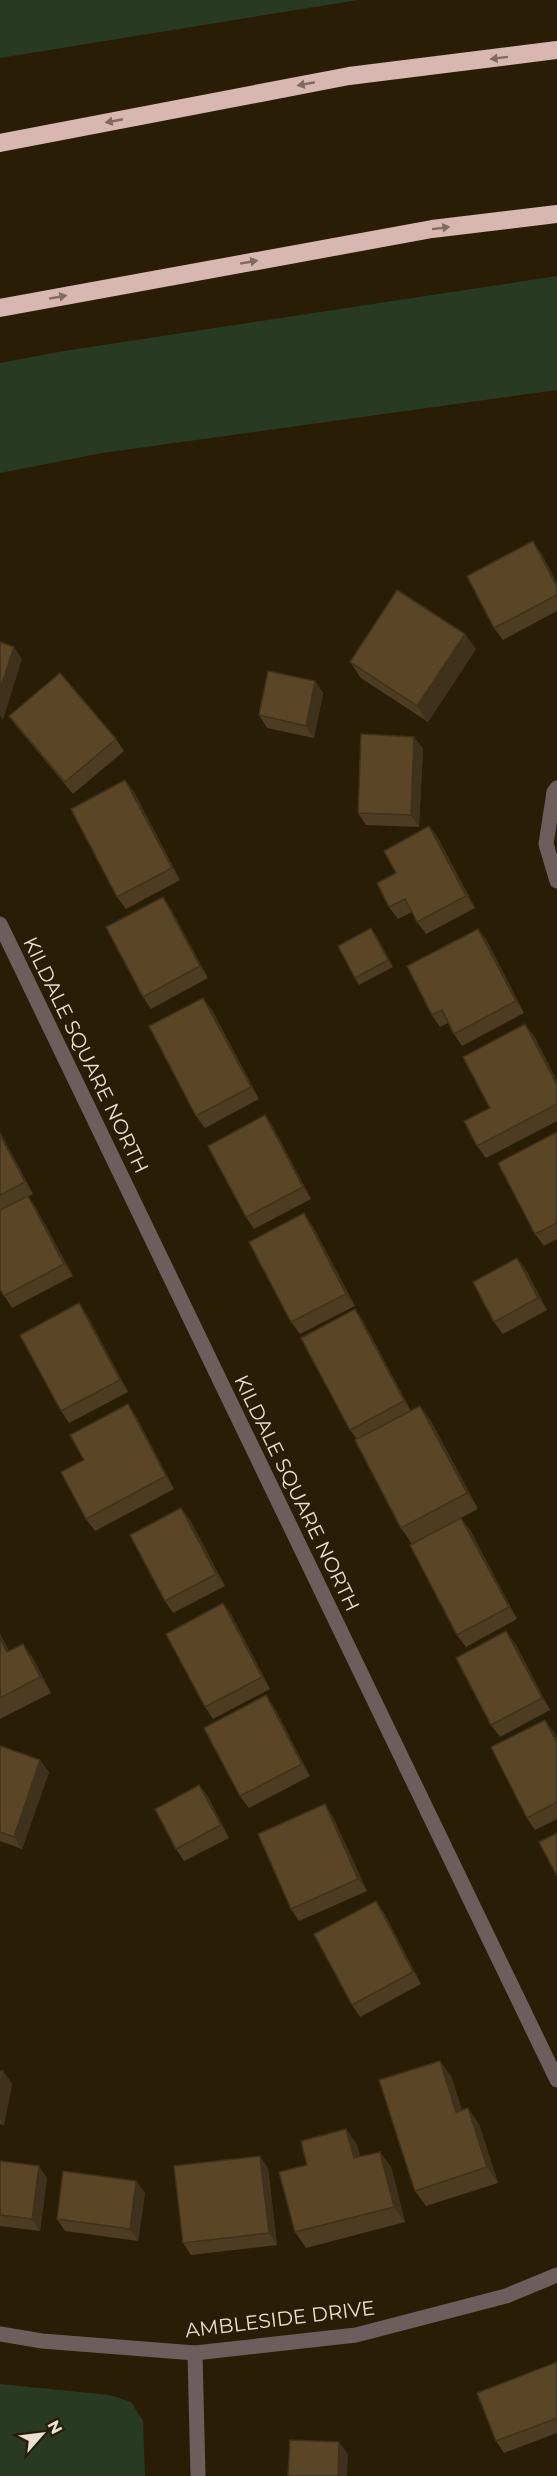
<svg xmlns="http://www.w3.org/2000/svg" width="557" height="2476" viewBox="0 0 557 2476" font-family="Montserrat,sans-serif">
<rect width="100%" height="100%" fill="#2a1d06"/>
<g fill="#293a23">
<polygon points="0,0 358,0 0,58"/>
<polygon points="557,276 557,390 102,453 0,473 0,363 64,351"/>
<polygon points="0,2384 110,2395 131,2402 143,2421 145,2476 0,2476"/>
</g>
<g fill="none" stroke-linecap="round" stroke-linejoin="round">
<g stroke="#6c5e5c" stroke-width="15">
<polyline points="557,788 554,792 546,844 557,881"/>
<polyline points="0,924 557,2080"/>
<polyline points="0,2334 42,2341 195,2353 356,2335 506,2296 557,2275"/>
<polyline points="195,2353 198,2476"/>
</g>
<g stroke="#d9b7b1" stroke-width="18">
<polyline points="0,143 349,76 557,50"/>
<polyline points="0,308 432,229 557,214"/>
</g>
</g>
<g fill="#4d3c21">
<polygon points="541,553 557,583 557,611 503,640 494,628"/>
<polygon points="476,649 428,722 361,678 350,662"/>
<polygon points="315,681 323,693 314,738 267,728 259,715"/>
<polygon points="9,716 116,739 124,751 73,794 18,728"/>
<polygon points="414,737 423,749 419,827 366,825 358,813"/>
<polygon points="134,792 180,880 126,909 117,897"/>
<polygon points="429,826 438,838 475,908 426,934 417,922 412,912 398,919 389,907 396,873"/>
<polygon points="171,909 208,978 151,1009 143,997"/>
<polygon points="478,929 487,941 524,1013 462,1046 454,1034 448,1023 440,1027 432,1015"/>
<polygon points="376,935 393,967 359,985 355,978"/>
<polygon points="212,1010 259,1099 205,1128 196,1116"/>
<polygon points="534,1036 557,1081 557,1121 486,1158 477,1146 490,1108"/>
<polygon points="265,1115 273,1127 311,1199 254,1229 246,1217"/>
<polygon points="0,1132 33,1194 28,1197 36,1208 73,1276 12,1308 0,1289"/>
<polygon points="557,1132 557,1239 544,1246 535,1234"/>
<polygon points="312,1225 355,1306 300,1334 291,1322"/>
<polygon points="526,1270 547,1310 503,1334 494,1322"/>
<polygon points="79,1303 87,1315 128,1392 69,1423 61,1411"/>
<polygon points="355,1309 363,1321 411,1411 431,1421 478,1509 461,1518 470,1530 517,1619 466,1647 457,1635 412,1544 401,1528 357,1439 350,1430"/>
<polygon points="136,1416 174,1489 95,1531 86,1519 84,1460"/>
<polygon points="190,1520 225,1586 173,1613 165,1601"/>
<polygon points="223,1603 232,1616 270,1689 213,1719 205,1707"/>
<polygon points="0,1634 9,1651 23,1644 34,1660 51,1693 0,1719"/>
<polygon points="515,1643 550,1710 500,1737 491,1725"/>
<polygon points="274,1707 310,1776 249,1808 240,1796"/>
<polygon points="554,1732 557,1738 557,1819 535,1830 527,1818"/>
<polygon points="0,1746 49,1772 22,1849 0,1841"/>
<polygon points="199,1785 208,1797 229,1838 184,1861 176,1849"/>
<polygon points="333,1817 367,1891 299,1921 291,1909"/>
<polygon points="376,1901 384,1913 421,1984 360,2017 352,2005"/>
<polygon points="0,2071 3,2071 12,2084 4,2125 0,2124"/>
<polygon points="451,2076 462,2110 479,2124 498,2183 426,2206 415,2191"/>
<polygon points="346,2129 357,2145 360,2157 380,2152 391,2167 405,2222 306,2248 295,2232 307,2165"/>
<polygon points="0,2161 47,2178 40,2231 0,2226"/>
<polygon points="268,2168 277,2245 191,2255 183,2243"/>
<polygon points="136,2181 145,2193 138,2241 65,2231 57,2219"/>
<polygon points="557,2362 557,2433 504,2453 496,2441"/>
</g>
<g fill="#3f311b">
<polygon points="533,541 541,553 557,583 557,587"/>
<polygon points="465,634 476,649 428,722 417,706"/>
<polygon points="14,647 22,659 3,720 0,715 0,690"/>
<polygon points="315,681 323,693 314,738 306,726"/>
<polygon points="414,737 423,749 419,827 411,815"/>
<polygon points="125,780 134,792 180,880 172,868"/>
<polygon points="429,826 438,838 475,908 466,896"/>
<polygon points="163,897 171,909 208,978 200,966"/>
<polygon points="371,928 376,935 393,967 388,960"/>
<polygon points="478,929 487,941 524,1013 516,1001"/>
<polygon points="203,998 212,1010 259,1099 251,1087"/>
<polygon points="525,1024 534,1036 557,1081 557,1085"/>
<polygon points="265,1115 273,1127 311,1199 303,1187"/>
<polygon points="0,1132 33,1194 25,1182 0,1135"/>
<polygon points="28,1196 36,1208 73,1276 64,1264"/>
<polygon points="304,1213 312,1225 355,1306 346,1294"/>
<polygon points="517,1258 526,1270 547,1310 538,1298"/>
<polygon points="79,1303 87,1315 128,1392 120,1380"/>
<polygon points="355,1309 363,1321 412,1413 404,1401"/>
<polygon points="128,1404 136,1416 174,1489 166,1476"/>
<polygon points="420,1406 431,1421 478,1509 467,1493"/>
<polygon points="181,1508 190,1520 225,1586 216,1574"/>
<polygon points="461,1518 470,1530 517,1619 509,1607"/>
<polygon points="223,1603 232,1616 270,1689 262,1677"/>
<polygon points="506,1631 515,1643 550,1710 542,1698"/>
<polygon points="0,1634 18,1668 7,1652 0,1639"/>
<polygon points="23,1644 34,1660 51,1693 40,1677"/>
<polygon points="266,1695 274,1707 310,1776 302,1764"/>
<polygon points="545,1720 554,1732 557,1738 557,1743"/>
<polygon points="40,1760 49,1772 22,1849 14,1837"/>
<polygon points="199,1785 208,1797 229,1838 221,1825"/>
<polygon points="325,1804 333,1817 367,1891 358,1879"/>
<polygon points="376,1901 384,1913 421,1984 413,1972"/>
<polygon points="440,2061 451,2076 467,2128 456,2112"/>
<polygon points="3,2071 12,2084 4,2125 0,2119 0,2090"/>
<polygon points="468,2108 479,2124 498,2183 487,2167"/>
<polygon points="346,2129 357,2145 365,2174 354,2158"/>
<polygon points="380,2152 391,2167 405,2222 394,2207"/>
<polygon points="260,2156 268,2168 277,2245 269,2233"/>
<polygon points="39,2166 47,2178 40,2231 32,2219"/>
<polygon points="136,2181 145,2193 138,2241 130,2229"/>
<polygon points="339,2442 348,2454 347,2476 338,2476"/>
</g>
<g fill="#5a4626" stroke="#3f311b" stroke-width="1.5">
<polygon points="533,541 557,587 557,595 494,628 467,576"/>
<polygon points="397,590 465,634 417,706 350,662"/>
<polygon points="0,642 14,647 0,690"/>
<polygon points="268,671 315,681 306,726 259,715"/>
<polygon points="60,673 116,739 65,782 9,716"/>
<polygon points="361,734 414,737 411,815 358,813"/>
<polygon points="125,780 172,868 117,897 71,809"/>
<polygon points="429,826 466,896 417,922 405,899 389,907 377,883 396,873 384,851"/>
<polygon points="163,897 200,966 143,997 106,927"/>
<polygon points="371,928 388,960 355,978 338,946"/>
<polygon points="478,929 516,1001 454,1034 442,1010 432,1015 407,966"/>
<polygon points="203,998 251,1087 196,1116 149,1026"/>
<polygon points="525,1024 557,1085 557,1104 477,1146 464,1121 490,1108 463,1057"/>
<polygon points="265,1115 303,1187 246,1217 208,1146"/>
<polygon points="557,1132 557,1223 535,1234 498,1163"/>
<polygon points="0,1135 25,1182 0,1195"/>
<polygon points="28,1196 64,1264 4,1296 0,1289 0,1210"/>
<polygon points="304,1213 346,1294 291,1322 249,1242"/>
<polygon points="517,1258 538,1298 494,1322 473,1282"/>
<polygon points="79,1303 120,1380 61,1411 20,1335"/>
<polygon points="355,1309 404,1401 350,1430 301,1338"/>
<polygon points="128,1404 166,1476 86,1519 61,1472 84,1460 70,1435"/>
<polygon points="420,1406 467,1493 401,1528 355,1440"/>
<polygon points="181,1508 216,1574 165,1601 130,1535"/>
<polygon points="461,1518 509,1607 457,1635 410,1545"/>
<polygon points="223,1603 262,1677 205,1707 166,1634"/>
<polygon points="506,1631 542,1698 491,1725 456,1658"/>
<polygon points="0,1639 7,1652 23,1644 40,1677 0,1698"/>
<polygon points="266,1695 302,1764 240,1796 204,1728"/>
<polygon points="545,1720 557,1743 557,1802 527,1818 491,1747"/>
<polygon points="0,1746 40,1760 14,1837 0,1832"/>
<polygon points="199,1785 221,1825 176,1849 155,1809"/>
<polygon points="325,1804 358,1879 291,1909 258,1834"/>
<polygon points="557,1833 557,1876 539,1842"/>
<polygon points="376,1901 413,1972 352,2005 314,1934"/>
<polygon points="440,2061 456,2112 468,2108 487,2167 415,2191 379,2080"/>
<polygon points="0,2071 3,2071 0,2090"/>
<polygon points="346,2129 354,2158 380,2152 394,2207 295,2232 279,2172 307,2165 301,2141"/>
<polygon points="260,2156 269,2233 183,2243 174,2166"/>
<polygon points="0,2161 39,2166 32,2219 0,2215"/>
<polygon points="63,2171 136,2181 130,2229 57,2219"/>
<polygon points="557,2362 557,2418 496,2441 477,2393"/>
<polygon points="290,2440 339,2442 338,2476 288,2476"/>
</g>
<defs><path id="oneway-solid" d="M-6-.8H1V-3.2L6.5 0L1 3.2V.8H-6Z" transform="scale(1.5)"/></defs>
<g fill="#826a5c">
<use href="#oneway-solid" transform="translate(499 58) rotate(173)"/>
<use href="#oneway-solid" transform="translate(306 84) rotate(169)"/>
<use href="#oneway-solid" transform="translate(114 121) rotate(169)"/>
<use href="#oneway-solid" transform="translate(441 228) rotate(-7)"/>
<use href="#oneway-solid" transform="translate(249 262) rotate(-10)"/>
<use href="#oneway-solid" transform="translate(58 297) rotate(-10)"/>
</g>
<g text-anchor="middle" stroke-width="4.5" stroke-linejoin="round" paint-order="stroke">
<g font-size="20" fill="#e9e1d3" stroke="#2a1d06">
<text transform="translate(86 1055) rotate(64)" y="7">KILDALE SQUARE NORTH</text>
<text transform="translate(297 1493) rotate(64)" y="7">KILDALE SQUARE NORTH</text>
<text transform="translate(280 2319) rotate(-7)" y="7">AMBLESIDE DRIVE</text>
</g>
</g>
<g transform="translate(42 2434) rotate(62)" stroke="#2a1d06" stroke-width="4.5" paint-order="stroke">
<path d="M0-4.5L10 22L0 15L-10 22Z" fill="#e9e1d3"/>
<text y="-9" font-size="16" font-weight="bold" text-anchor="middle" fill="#e9e1d3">N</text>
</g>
</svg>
